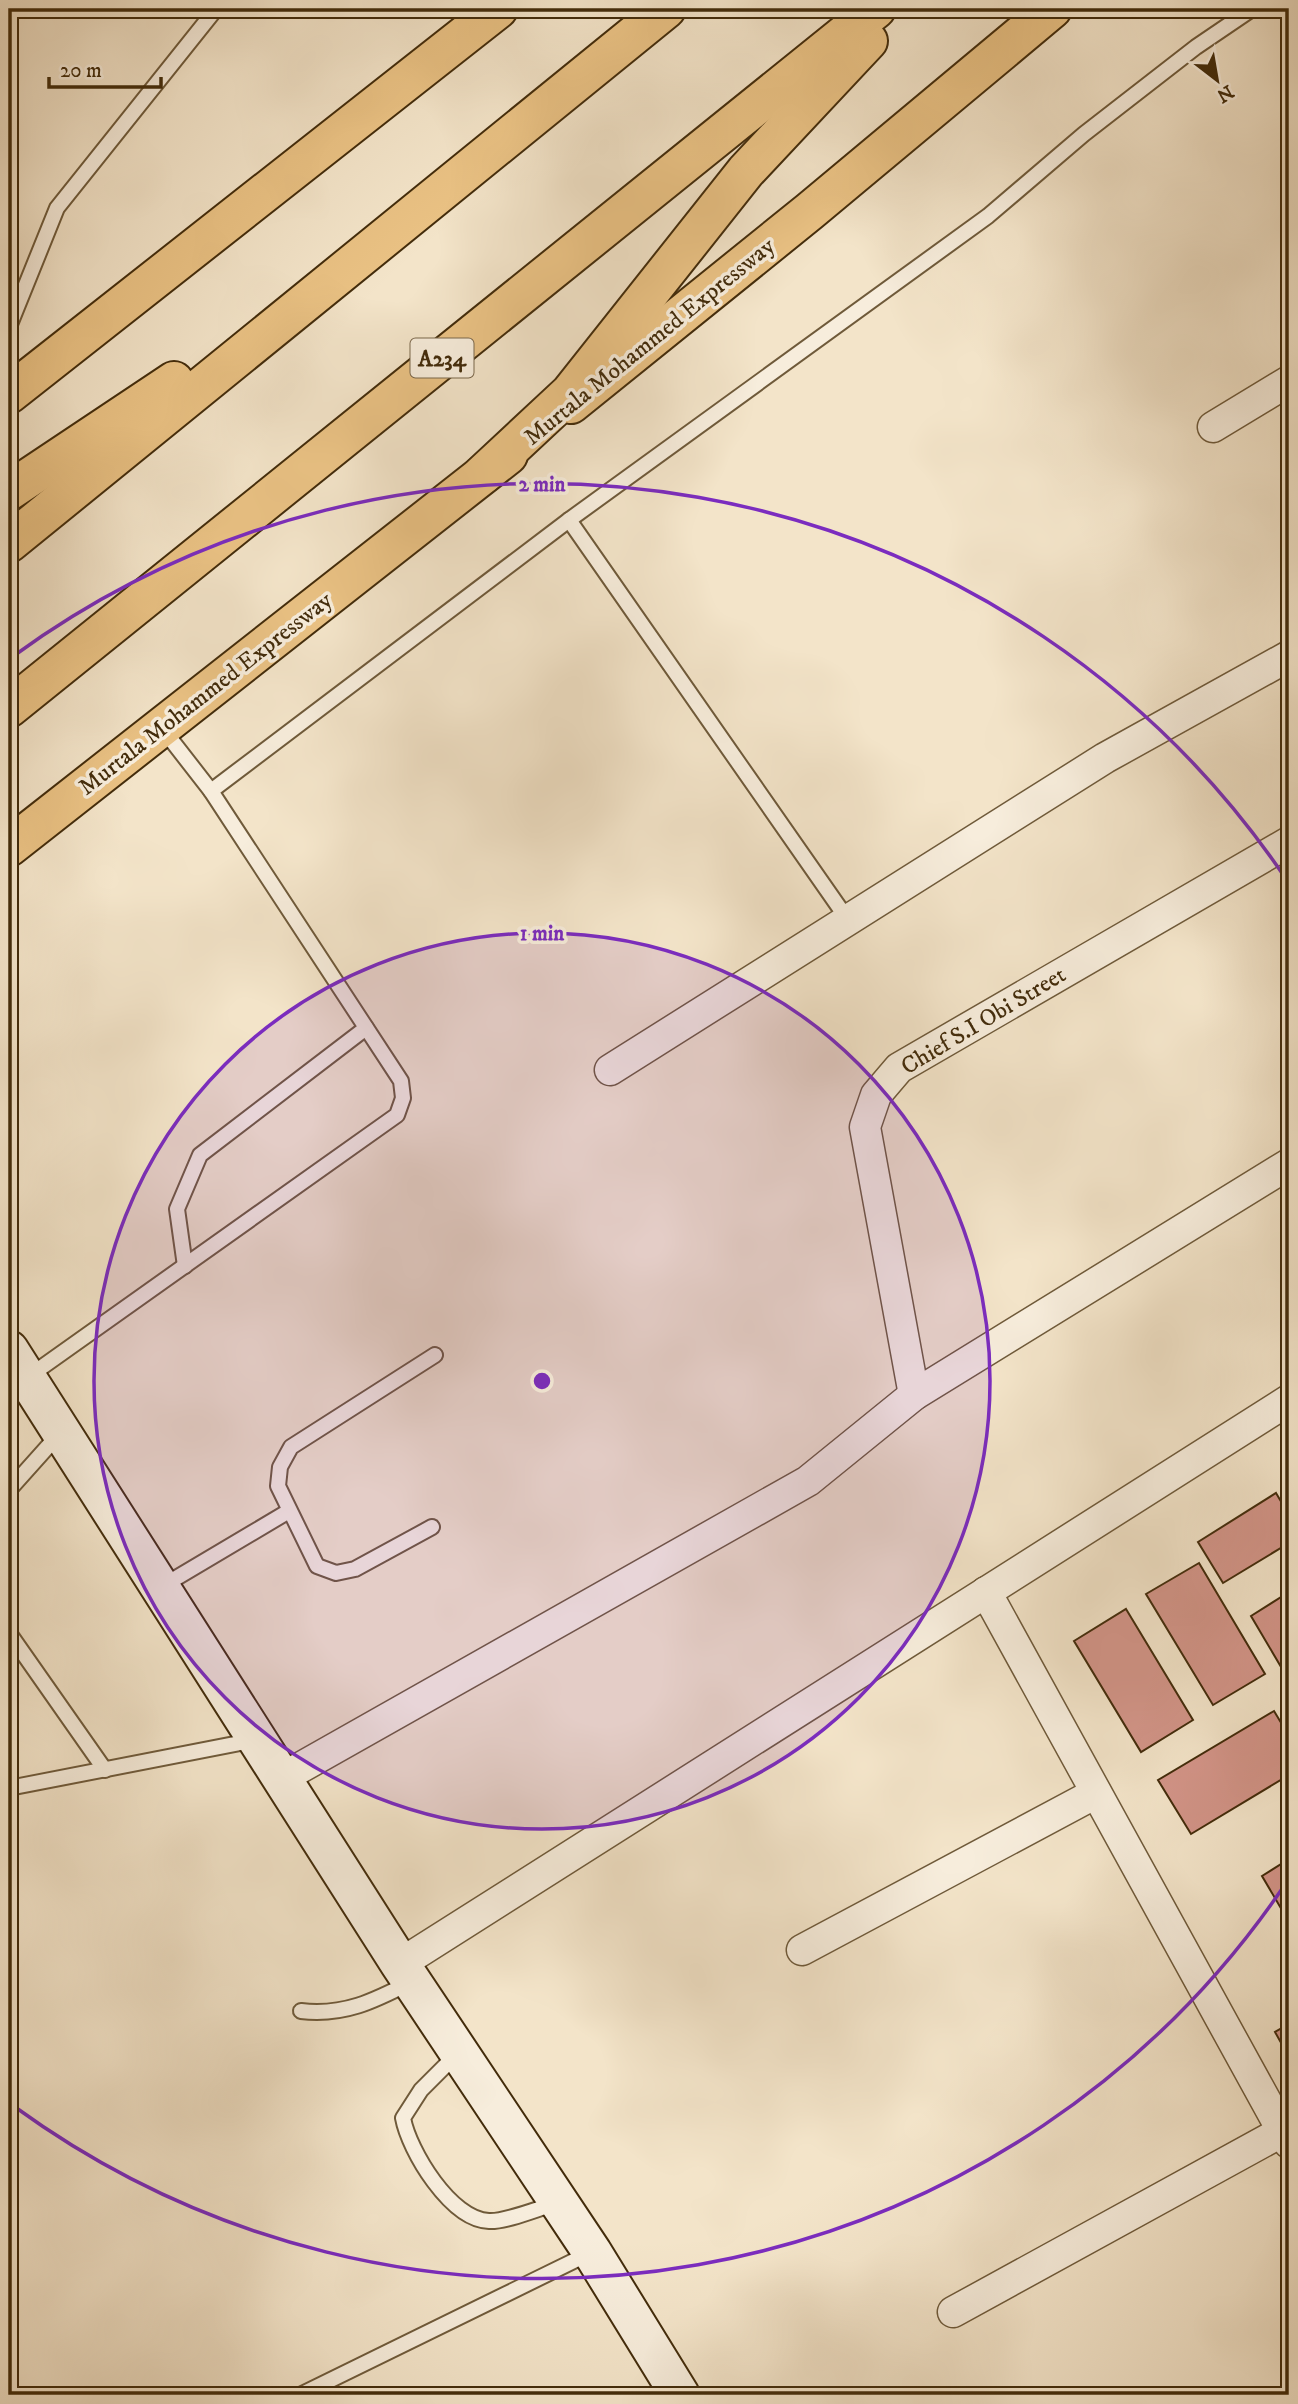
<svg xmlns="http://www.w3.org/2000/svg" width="1298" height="2404" viewBox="0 0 1298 2404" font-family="'IM FELL DW Pica',serif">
<rect width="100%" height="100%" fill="#f3e4c9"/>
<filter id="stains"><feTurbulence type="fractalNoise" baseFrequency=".00286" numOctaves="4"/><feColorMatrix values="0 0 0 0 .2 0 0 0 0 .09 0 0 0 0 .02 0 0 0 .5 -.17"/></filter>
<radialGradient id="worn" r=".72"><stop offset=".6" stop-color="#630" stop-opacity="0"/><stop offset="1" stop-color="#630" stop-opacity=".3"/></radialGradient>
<g fill="#d39589" stroke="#432c0b" stroke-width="2">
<polygon points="1276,1493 1289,1515 1289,1543 1223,1583 1198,1542"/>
<polygon points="1199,1563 1265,1674 1213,1705 1146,1594"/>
<polygon points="1289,1592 1289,1668 1284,1672 1251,1616"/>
<polygon points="1126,1609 1193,1720 1141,1752 1074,1641"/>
<polygon points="1274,1711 1289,1736 1289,1775 1191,1834 1158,1780"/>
<polygon points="1289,1859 1289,1922 1262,1876"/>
<polygon points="1289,2024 1289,2057 1275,2032"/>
</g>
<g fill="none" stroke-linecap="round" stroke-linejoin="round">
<defs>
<g id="service">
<polyline points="9,327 57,208 216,9"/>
<polyline points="569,520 848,920"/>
<polyline points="211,791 569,520 988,216 1084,134 1196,47 1252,9"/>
<polyline points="185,1266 177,1209 200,1155 366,1028"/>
<polyline points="28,1377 397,1115 403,1098 401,1081 211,791 162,728"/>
<polyline points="9,1490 60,1433"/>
<polyline points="432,1527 355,1569 336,1573 317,1566 278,1486 280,1467 291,1447 435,1355"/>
<polyline points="161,1587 289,1511"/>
<polyline points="9,1633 105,1770"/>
<polyline points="9,1788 255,1740"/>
<path d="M301,2011C344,2016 374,2001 411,1982"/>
<path d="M458,2053L421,2090L403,2118C409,2151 451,2220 489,2221C506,2222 539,2208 557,2203"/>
<polyline points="300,2395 590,2253"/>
</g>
<g id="minor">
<polyline points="1213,427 1289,381"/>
<polyline points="610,1070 1105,758 1289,656"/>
<polyline points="914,1395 865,1127 876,1095 899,1068 1289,842"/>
<polyline points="986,1592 1289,2143"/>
<polyline points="282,1778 808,1481 914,1395 1289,1164"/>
<polyline points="802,1950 1096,1793"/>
<polyline points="400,1964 1289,1400"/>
<polyline points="953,2312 1283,2131"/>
</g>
<polyline id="secondary" points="9,1350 400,1964 592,2252 680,2395"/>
<g id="trunk">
<polyline points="9,394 498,9"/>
<polyline points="571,404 810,211 1052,9"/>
<polyline points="9,847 508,455"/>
</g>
<g id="motorway">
<polyline points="482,475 570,393 746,171 868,41"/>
<polyline points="9,491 174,381"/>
<polyline points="9,543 666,9"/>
<polyline points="9,708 876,9"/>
</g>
</defs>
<use href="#service" stroke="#6f5a3a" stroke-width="18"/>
<use href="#minor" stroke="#6f5a3a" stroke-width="33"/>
<use href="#secondary" stroke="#432c0b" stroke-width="42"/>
<use href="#trunk" stroke="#432c0b" stroke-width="42"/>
<use href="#motorway" stroke="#432c0b" stroke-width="42"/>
<use href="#service" stroke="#f7eddc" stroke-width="14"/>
<use href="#minor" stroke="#f7eddc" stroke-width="30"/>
<use href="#secondary" stroke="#f7eddc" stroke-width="38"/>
<use href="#trunk" stroke="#eac284" stroke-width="38"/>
<use href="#motorway" stroke="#eac284" stroke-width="38"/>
</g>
<circle cx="542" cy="1381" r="448" fill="#7b2cbf" fill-opacity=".12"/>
<g fill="none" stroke="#7b2cbf" stroke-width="3.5">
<circle cx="542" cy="1381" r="448"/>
<path d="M1286 1883A897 897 0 0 1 15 2107M15 655A897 897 0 0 1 1286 879"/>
</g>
<g text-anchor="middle" stroke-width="7" stroke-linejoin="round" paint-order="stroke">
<rect fill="#f7eddc" stroke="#79664a" stroke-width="2" x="410.5" y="338.5" width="63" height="39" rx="5"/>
<g font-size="23" font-weight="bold" fill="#432c0b">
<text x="442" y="366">A234</text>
</g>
<g font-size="24" fill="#432c0b" stroke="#f7eddc">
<text transform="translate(649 341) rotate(-39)" y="8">Murtala Mohammed Expressway</text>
<text transform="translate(205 693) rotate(-38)" y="8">Murtala Mohammed Expressway</text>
<text transform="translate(983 1020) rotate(-31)" y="8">Chief S.I Obi Street</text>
</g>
</g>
<circle cx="542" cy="1381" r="10" fill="#7b2cbf" stroke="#f7eddc" stroke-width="3.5"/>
<g font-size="21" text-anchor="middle" font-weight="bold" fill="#7b2cbf" stroke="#f7eddc" stroke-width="7" stroke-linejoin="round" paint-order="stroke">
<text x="542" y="491">2 min</text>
<text x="542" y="940">1 min</text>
</g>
<rect width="1298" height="2404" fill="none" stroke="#f3e4c9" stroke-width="35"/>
<rect x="10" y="10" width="1277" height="2383" fill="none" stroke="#432c0b" stroke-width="3.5"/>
<rect x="18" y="18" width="1263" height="2369" fill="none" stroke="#432c0b" stroke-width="2"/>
<g transform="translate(1217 80) rotate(149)" stroke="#f7eddc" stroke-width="5" paint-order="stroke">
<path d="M0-5L12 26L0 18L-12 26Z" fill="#432c0b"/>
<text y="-10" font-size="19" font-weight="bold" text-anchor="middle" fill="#432c0b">N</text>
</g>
<path d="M49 77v10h112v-10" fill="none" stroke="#432c0b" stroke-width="3.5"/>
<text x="60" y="77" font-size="21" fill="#432c0b" stroke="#f7eddc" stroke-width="5" paint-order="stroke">20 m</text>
<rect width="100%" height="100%" filter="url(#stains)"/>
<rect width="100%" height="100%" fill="url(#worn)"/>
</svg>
